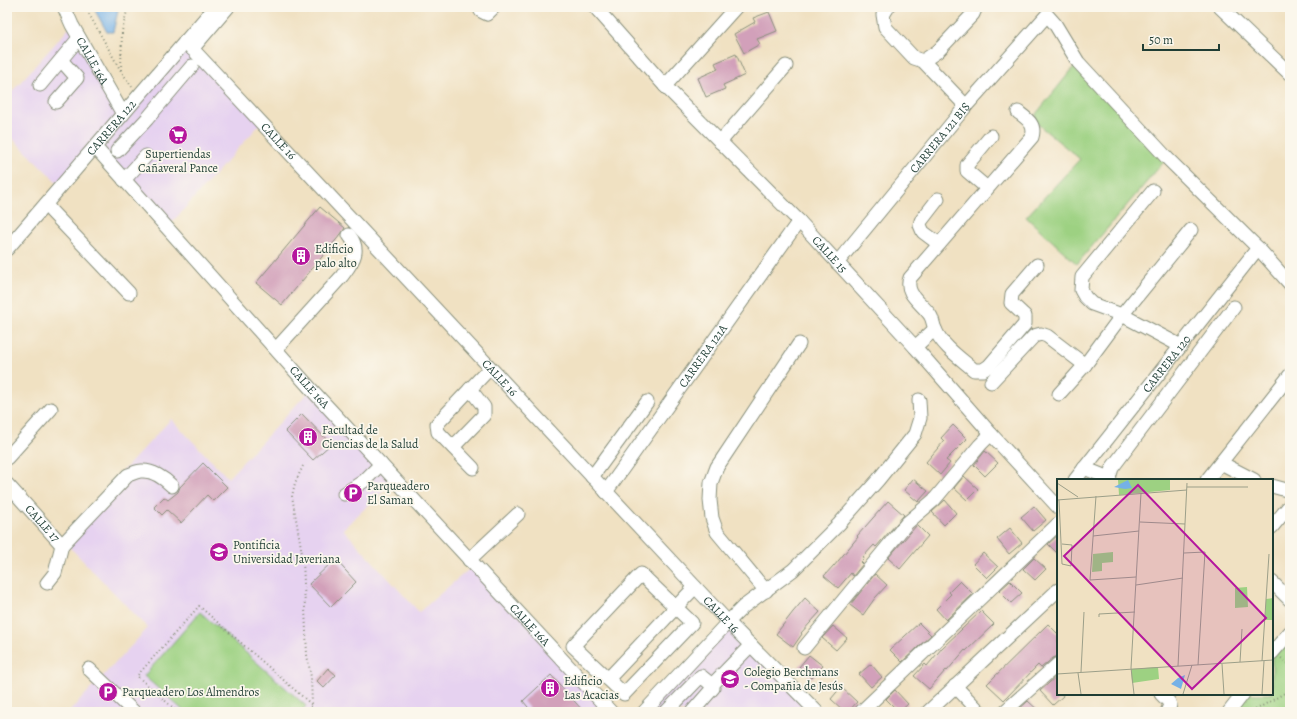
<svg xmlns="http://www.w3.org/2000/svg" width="1297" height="719" viewBox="0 0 1297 719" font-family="Alegreya,serif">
<rect width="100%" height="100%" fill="#fbf7ec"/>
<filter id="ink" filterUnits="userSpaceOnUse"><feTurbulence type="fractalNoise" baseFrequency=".025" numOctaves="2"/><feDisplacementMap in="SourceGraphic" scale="8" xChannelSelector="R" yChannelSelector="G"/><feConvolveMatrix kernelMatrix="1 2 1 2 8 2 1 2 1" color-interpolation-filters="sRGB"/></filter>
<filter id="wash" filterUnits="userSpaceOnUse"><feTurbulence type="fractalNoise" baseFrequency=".012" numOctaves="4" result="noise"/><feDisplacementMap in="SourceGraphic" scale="16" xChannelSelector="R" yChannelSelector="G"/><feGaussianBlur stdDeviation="0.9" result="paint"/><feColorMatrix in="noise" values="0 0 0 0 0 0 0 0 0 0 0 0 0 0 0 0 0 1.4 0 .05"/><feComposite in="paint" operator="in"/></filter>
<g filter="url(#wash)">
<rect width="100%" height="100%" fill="#f0e1c2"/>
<g fill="#e6d2f0">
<polygon points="72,25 123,113 185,41 261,123 167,228 95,147 61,186 7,133 7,97"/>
<polygon points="311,389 395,480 343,529 419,612 474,565 611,712 69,712 148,628 61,538 171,419 228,478"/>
<polygon points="728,622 817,712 644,712"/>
</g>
<g fill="#9dd182" stroke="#5e875b">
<polygon points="1078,62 1167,158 1077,264 1026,217 1080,159 1035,122 1036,114"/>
<polygon points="200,612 306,706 301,712 185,712 144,676"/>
<polygon points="1290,632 1290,712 1229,712 1243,694 1272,694 1272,653"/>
</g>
<polygon fill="#75b1e7" stroke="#4a778e" points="93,7 119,7 113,32 107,32"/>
<g id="blocks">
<g fill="#d2a0ba">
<polygon points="769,12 777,31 757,39 760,44 744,53 734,34 755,22 753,18"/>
<polygon points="736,54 745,75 723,85 725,89 706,97 698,78 718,69 715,63"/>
<polygon points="320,207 345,228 341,234 282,305 256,283"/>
<polygon points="302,414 331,444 313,460 285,431"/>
<polygon points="953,425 967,439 946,460 950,463 940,475 926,462 944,441 941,438"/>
<polygon points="985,451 998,463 985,476 974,465"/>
<polygon points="203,463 227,487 213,501 207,495 181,523 167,510 162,515 154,507 164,497 168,500 178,492 180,487"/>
<polygon points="964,476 978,489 967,500 954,488"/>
<polygon points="913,479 928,491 918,502 904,490"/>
<polygon points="945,500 956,513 944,525 932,512"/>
<polygon points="888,501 904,515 876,547 874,545 863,557 864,559 861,562 863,564 853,576 851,573 838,588 824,576 834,565 834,566 858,537 857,536"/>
<polygon points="1034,506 1046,520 1033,531 1021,517"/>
<polygon points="917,525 928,536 900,569 888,558"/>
<polygon points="1010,528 1022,543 1009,554 997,539"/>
<polygon points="1058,535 1058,554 1048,544"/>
<polygon points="983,553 998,567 987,578 973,564"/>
<polygon points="1034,558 1046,569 1035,580 1023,569"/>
<polygon points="335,559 356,582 331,607 309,584"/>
<polygon points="875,574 887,585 875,598 863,615 850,605"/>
<polygon points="960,581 973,594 946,620 936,609 951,594 949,592"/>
<polygon points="1010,581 1022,593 1011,603 999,591"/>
<polygon points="805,598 820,612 801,633 802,634 793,647 776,634 793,612"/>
<polygon points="981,611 994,624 966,651 965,650 947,671 946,670 929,689 914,676 925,664 927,666 942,648"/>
<polygon points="919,623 931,635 902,662 890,650"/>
<polygon points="1048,624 1058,634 1058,656 1053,658 1041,668 1038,665 1004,700 987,684"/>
<polygon points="833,626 847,638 836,650 822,638"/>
<polygon points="809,655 823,666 812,678 799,667"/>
<polygon points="871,664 882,677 871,687 859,674"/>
<polygon points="328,668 336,675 324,688 317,681"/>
<polygon points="551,675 584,712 532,712 523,701"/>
<polygon points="1058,675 1058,694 1062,694 1063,696 1053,705 1040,691"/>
<polygon points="841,687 857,702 848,712 845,712 831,699"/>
<polygon points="895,690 908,704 899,712 886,699"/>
<polygon points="1028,701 1040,712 1016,712"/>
</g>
</g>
</g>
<g filter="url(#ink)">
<use href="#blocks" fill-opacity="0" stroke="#888f7b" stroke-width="1"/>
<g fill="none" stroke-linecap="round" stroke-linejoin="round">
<defs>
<g id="minor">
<path id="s1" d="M64,7L72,25L123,114"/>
<polyline points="479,7 481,11 487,14 494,7"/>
<path id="s2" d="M595,7L665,86L799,221L915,347L991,434L1058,507"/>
<polyline points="888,7 883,15 885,27 914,58 923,61 966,106"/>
<polyline points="1220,7 1290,74"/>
<path id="s3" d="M185,41L728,622L817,712"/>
<polyline points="192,49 228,7"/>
<polyline points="923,61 938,51 973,14 976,7"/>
<polyline points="40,85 79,38"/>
<polyline points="665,86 736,7"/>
<polyline points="56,102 77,78 61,60"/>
<path d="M1018,112C1027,119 1036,124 1032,137L910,278C904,294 922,303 930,315C933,319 933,325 935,329C942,346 960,358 974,370H983L989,366L1025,324V316L1011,303L1012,294L1037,265"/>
<polyline points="720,142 786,66"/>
<path id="s4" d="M95,147L311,389L611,712"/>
<polyline points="117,151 147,119 192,66"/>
<polyline points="124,180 146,156"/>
<polyline points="987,188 967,171 967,165 991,136"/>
<polyline points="1153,191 1082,277 1081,290 1085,297 1092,304 1122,315 1181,346"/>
<polyline points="938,199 921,221 920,225 923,232 939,244"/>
<polyline points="46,204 51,211 129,293"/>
<path id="s5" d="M7,249L215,7"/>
<path id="s6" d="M837,263L966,106L1047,15L1055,24L1078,62L1167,158L1258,248L1290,284"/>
<polyline points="915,347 935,329"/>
<path d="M276,349L342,276C352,262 362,251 349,235"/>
<polyline points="991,382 1034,336 1041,334 1047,336 1085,365"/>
<polyline points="1059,394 1085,365 1122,315 1191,230"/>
<polyline points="453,447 484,415 484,407 470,389"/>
<polyline points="7,458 51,409"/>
<polyline points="1221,463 1254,480"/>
<polyline points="473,468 438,432 437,424 490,368"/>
<polyline points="1084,468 1109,478"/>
<polyline points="592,477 647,402"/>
<path id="s7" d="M1075,480L1258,248"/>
<polyline points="1110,480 1109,478 1112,468 1234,307"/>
<polyline points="1207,480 1290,375"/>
<path id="s8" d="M7,484L62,545"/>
<polyline points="1272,486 1290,491"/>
<path id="s9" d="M606,492L799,221"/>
<polyline points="344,494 364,481 381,464"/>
<polyline points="1272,527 1290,505"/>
<polyline points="469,560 518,514"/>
<polygon points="641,574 692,623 624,694 573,646"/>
<polyline points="1272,582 1290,600"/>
<path d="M47,583L55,573L62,545L128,475C132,474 137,471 141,471C152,470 164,478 172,486"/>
<polyline points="766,591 717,532 712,518 710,500 711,483 717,467 799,344"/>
<polyline points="804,648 907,523 934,500 980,445 991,434"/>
<polyline points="1272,653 1290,632"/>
<polyline points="89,669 134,712"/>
<polyline points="608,679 695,587"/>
<polyline points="712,685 751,645"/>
<polyline points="955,686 980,712"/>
<polyline points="1161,694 1169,702 1170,705 1167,712"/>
<polyline points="644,712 728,622 743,607 793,570 839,524 878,480 915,434 920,418 919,400"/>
<polyline points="666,712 701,676 712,685 713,688 692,712"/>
<polyline points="861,712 1058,524"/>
<polyline points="928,712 1058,590"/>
<polyline points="1004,712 1058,664"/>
<polyline points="1229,712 1243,694"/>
</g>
</defs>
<use href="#minor" stroke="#888f7b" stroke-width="15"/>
<g stroke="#888f7b" stroke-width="2" stroke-dasharray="1 3" stroke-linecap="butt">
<polyline points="85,7 121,71 132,87"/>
<polyline points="121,70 122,31 128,7"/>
<polyline points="303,466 295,483 292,496 303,559 307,655 311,677 312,705 306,712"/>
<polyline points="1281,658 1290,665"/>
<polyline points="178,712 137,676 199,606 312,705"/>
<polyline points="1252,712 1288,691 1290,691"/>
<polyline points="1283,712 1290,699"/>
</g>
<use href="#minor" stroke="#fff" stroke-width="13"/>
</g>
</g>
<defs>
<symbol id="supermarket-disc" viewBox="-11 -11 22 22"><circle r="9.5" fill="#b5179e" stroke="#fbf7ec"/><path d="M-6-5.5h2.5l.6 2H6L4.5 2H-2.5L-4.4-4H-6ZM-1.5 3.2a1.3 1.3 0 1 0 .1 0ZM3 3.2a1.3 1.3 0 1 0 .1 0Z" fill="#fff"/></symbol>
<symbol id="building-disc" viewBox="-11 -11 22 22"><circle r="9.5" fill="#b5179e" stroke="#fbf7ec"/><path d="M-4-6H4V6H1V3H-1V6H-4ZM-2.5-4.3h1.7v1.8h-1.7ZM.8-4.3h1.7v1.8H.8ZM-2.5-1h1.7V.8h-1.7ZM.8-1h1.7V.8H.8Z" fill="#fff"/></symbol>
<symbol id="parking-disc" viewBox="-11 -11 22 22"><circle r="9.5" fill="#b5179e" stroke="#fbf7ec"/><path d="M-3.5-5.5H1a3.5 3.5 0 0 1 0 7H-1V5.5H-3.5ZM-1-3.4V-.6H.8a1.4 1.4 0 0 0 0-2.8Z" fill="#fff"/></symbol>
<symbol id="university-disc" viewBox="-11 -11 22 22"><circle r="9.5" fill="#b5179e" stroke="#fbf7ec"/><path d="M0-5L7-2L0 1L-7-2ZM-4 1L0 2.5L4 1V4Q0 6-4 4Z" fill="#fff"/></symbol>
<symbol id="school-disc" viewBox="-11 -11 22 22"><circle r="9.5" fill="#b5179e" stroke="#fbf7ec"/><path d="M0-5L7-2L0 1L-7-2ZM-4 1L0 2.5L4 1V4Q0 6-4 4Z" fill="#fff"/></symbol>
</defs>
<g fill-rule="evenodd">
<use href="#supermarket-disc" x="167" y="124" width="22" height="22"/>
<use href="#building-disc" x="290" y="245" width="22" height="22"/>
<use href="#building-disc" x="297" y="426" width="22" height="22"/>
<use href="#parking-disc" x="342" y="482" width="22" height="22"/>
<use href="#university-disc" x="208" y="541" width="22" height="22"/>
<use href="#school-disc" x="719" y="668" width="22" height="22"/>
<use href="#building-disc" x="539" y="677" width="22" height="22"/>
<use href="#parking-disc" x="97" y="681" width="22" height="22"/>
</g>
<g text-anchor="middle" stroke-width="3.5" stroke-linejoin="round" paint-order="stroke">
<g font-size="12" fill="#1f3d34" stroke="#fbf7ec">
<text dy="4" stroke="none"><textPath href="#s1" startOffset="61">CALLE 16A</textPath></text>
<text dy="4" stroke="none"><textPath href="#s5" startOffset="160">CARRERA 122</textPath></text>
<text dy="4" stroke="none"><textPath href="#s6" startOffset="162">CARRERA 121 BIS</textPath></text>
<text dy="4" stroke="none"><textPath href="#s3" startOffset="137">CALLE 16</textPath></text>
<text dy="4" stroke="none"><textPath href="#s2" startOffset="341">CALLE 15</textPath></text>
<text dy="4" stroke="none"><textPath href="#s9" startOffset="167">CARRERA 121A</textPath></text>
<text dy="4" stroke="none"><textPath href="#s7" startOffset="148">CARRERA 120</textPath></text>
<text dy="4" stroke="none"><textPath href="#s3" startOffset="461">CALLE 16</textPath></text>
<text dy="4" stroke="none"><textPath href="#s4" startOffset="322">CALLE 16A</textPath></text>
<text dy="4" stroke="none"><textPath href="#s8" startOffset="53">CALLE 17</textPath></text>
<text dy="4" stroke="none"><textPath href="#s3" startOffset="785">CALLE 16</textPath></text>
<text dy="4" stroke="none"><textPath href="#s4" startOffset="646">CALLE 16A</textPath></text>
</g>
<g font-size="12" fill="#1f3d34" stroke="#fbf7ec" text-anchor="start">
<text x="178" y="158" text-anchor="middle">Supertiendas<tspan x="178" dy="14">Cañaveral Pance</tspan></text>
<text x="315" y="253">Edificio<tspan x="315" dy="14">palo alto</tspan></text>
<text x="322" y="434">Facultad de<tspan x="322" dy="14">Ciencias de la Salud</tspan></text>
<text x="367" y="490">Parqueadero<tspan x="367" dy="14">El Saman</tspan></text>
<text x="233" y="549">Pontificia<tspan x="233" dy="14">Universidad Javeriana</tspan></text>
<text x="744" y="676">Colegio Berchmans<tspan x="744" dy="14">- Compañia de Jesús</tspan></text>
<text x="564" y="685">Edificio<tspan x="564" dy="14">Las Acacias</tspan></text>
<text x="122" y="696">Parqueadero Los Almendros</text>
</g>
</g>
<g transform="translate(1057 479)">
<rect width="216" height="216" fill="#f0e1c2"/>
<path d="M61,1H113V11L62,16ZM56,73V83L45,84V92L35,93L36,75ZM190,108L191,128L178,129V109ZM216,119V141H208L209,120ZM101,188L102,200L75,204L74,190Z" fill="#9dd182"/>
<path d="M71,1L75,9L68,10L57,8ZM128,196L124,210L114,205L121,199Z" fill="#75b1e7"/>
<path fill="none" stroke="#9c9f89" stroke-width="1" d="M0,4L21,18M130,8H191M39,17L33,101L79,98M0,21L130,11M2,21L5,85L14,87L15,66L5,65M83,43L128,45M36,57L82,52M127,74L148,73L141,186M79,106L126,99M42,138V135L78,133M205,182L212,75M183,183L185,150M165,185L167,215M121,187L130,4M24,193L27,133M21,194L24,215M0,195L216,181M77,215L74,189L84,14M126,215L135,186M205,215L207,182"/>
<path fill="#b5179e" fill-opacity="0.15" stroke="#b5179e" stroke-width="2" d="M81,6L209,139L135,210L7,77Z"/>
<rect width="216" height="216" fill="none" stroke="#1f3d34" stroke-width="2"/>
</g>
<rect width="1297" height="719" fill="none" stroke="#fbf7ec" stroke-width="24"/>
<path d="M1143 44v6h76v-6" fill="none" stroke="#1f3d34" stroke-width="2"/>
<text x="1149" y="44" font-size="12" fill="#1f3d34" stroke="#fbf7ec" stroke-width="3" paint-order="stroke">50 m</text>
</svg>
